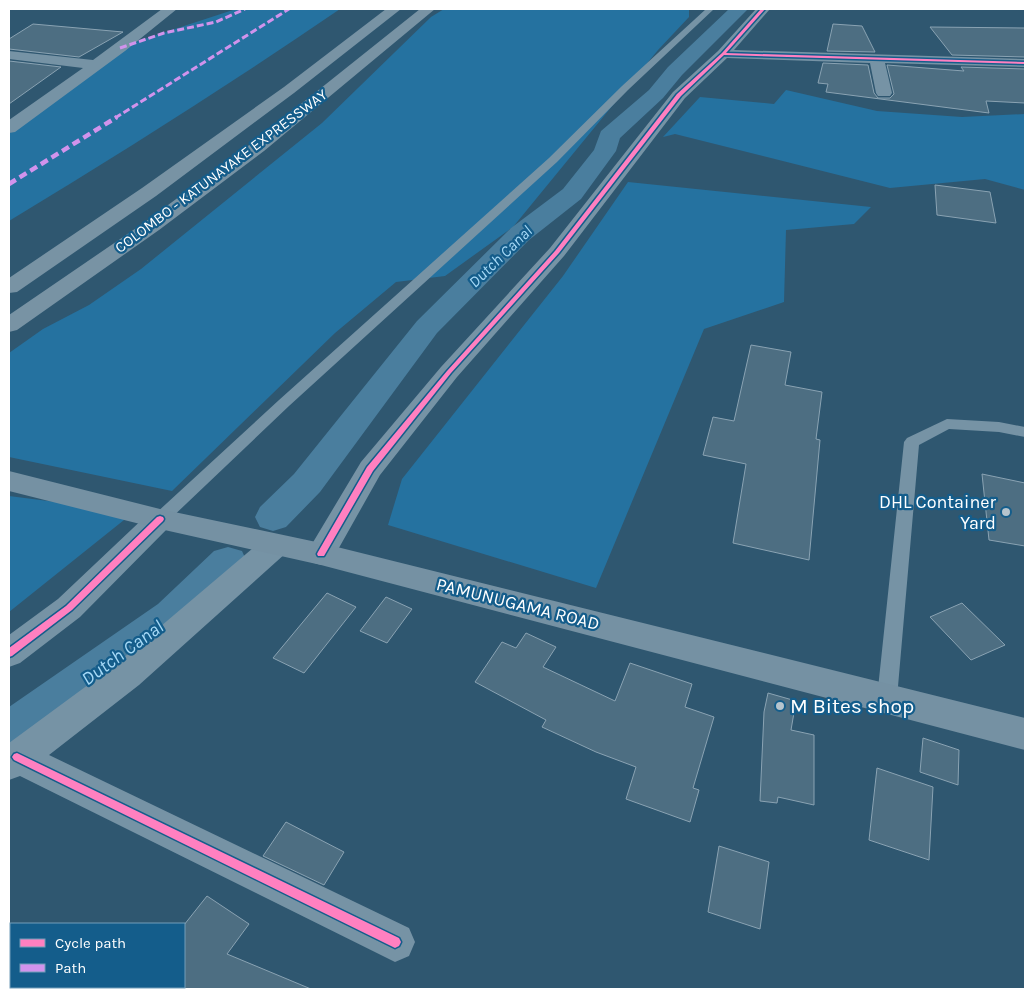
<svg xmlns="http://www.w3.org/2000/svg" width="1034" height="998" viewBox="0 0 1034 998" font-family="Karla,sans-serif">
<rect width="100%" height="100%" fill="#2f5770"/>
<g fill="#2572a0">
<path d="M236,9H340C232,83 121,153 9,221V133L129,44Z"/>
<polygon points="444,9 689,9 689,17 658,50 513,227 445,276 396,282 335,333 172,491 9,457 9,353 43,329 89,305 141,269 322,123 431,17"/>
<polygon points="786,90 877,111 962,117 1025,114 1025,190 985,179 890,188 675,134 663,137 700,97 774,104"/>
<polygon points="628,182 871,207 854,224 786,230 784,302 704,329 596,588 388,525 402,479 563,276"/>
<polygon points="9,496 134,512 9,612"/>
</g>
<g fill="none" stroke-linecap="round" stroke-linejoin="round">
<g fill="#4a7e9e" fill-rule="evenodd">
<polygon points="729,9 748,9 682,75 663,98 620,138 616,151 581,199 529,240 437,333 320,492 286,527 273,531 260,527 255,517 260,507 294,474 417,321 511,228 563,189 594,150 601,131 649,90 668,67"/>
<polygon points="228,547 242,551 247,562 242,573 186,628 25,748 9,754 9,707 158,604 214,551"/>
</g>
</g>
<g fill="#4d6e82" stroke="#8aa3b3">
<polygon points="33,24 123,32 79,57 9,49 9,39"/>
<polygon points="833,24 862,26 875,52 827,51"/>
<polygon points="930,27 1025,28 1025,57 952,55"/>
<polygon points="9,61 61,67 9,104"/>
<polygon points="823,63 868,65 874,93 878,98 890,98 894,94 887,65 964,71 961,67 1025,69 1025,103 986,101 989,113 826,92 828,84 818,83"/>
<polygon points="935,185 990,192 996,223 937,215"/>
<polygon points="751,345 791,352 785,385 822,392 816,439 820,440 809,560 733,543 746,464 703,455 713,417 734,421"/>
<polygon points="982,474 1025,483 1025,546 989,540"/>
<polygon points="327,593 356,607 304,673 273,658"/>
<polygon points="386,597 412,609 387,643 360,631"/>
<polygon points="962,603 1005,645 971,660 930,617"/>
<polygon points="526,633 556,647 543,667 615,701 630,663 692,684 685,707 714,717 693,788 699,790 690,822 626,799 636,767 596,752 542,727 546,720 475,682 502,642 516,648"/>
<polygon points="768,693 796,701 791,730 814,735 814,805 778,797 777,803 760,801 764,712"/>
<polygon points="923,738 959,750 958,785 920,772"/>
<polygon points="877,768 933,787 929,860 869,840"/>
<polygon points="286,822 344,852 324,885 263,856"/>
<polygon points="719,846 769,862 760,929 708,912"/>
<polygon points="207,896 249,924 227,954 311,989 184,989 184,925"/>
</g>
<g fill="none" stroke-linecap="round" stroke-linejoin="round">
<g fill="#7693a5" fill-rule="evenodd">
<polygon points="706,9 714,9 628,90 557,162 289,406 166,523 160,525 154,523 152,519 154,515 279,400 549,158 622,86"/>
<polygon points="947,419 999,422 1025,427 1025,437 999,432 949,429 919,445 897,698 894,704 887,707 880,704 877,698 904,442 907,438"/>
</g>
<g fill="#7693a5" fill-rule="evenodd">
<polygon points="162,9 177,9 125,51 15,132 9,133 9,120 83,68 9,59 9,51 93,60"/>
<polygon points="756,9 770,9 734,50 1025,59 1025,67 885,63 892,93 890,96 878,96 876,93 870,63 727,58 685,98 564,256 457,377 380,475 331,562 321,565 311,562 306,554 361,462 441,367 550,248 673,92 718,51"/>
<polygon points="160,509 170,512 174,519 170,526 80,617 20,663 9,667 9,635 58,599 150,512"/>
<polygon points="276,534 286,537 290,545 286,553 139,685 49,755 409,928 415,942 409,956 395,962 20,776 9,780 9,743 115,665 266,537"/>
</g>
<polygon fill="#7591a3" fill-rule="evenodd" points="9,471 160,509 321,543 1025,718 1025,750 321,565 160,529 9,491"/>
<g fill="#7893a4" fill-rule="evenodd">
<polygon points="386,9 401,9 294,93 156,196 17,292 9,293 9,278 142,188 284,87"/>
<polygon points="420,9 435,9 264,151 159,230 17,330 9,332 9,315 145,222 252,143"/>
</g>
<g stroke="#d193ec" stroke-width="3" stroke-dasharray="7 3" stroke-linecap="butt">
<polyline points="120,48 164,33 216,22 245,9"/>
<polyline points="115,118 289,9"/>
</g>
<polyline stroke="#d193ec" stroke-width="4.5" stroke-dasharray="8 4.5" stroke-linecap="butt" points="9,184 117,117"/>
<defs>
<g id="cycleway">
<polygon points="761,9 765,9 726,53 1025,62 1025,64 724,55 681,96 559,253 451,373 373,471 324,556 318,556 317,554 318,552 367,467 447,371 555,251 677,94 722,53"/>
<polygon points="160,516 163,517 164,519 163,521 72,610 12,656 9,657 9,648 66,606 157,517"/>
<polygon points="17,753 399,938 401,942 399,946 395,948 391,946 14,760 12,757 14,754"/>
</g>
</defs>
<use href="#cycleway" stroke="#145d8b" stroke-width="3"/>
<use href="#cycleway" fill="#ff80c0" fill-rule="evenodd"/>
</g>
<g fill="#b6c4cd" stroke="#145d8b" stroke-width="2">
<circle cx="1006" cy="512" r="5"/>
<circle cx="780" cy="706" r="5"/>
</g>
<g text-anchor="middle" stroke-width="4.5" stroke-linejoin="round" paint-order="stroke">
<g font-size="15" fill="#fff" stroke="#145d8b">
<text transform="translate(221 171) rotate(-37)" y="5">COLOMBO - KATUNAYAKE EXPRESSWAY</text>
</g>
<g font-size="16" font-style="italic" fill="#a7daf7" stroke="#145d8b">
<text transform="translate(500 256) rotate(-44)" y="6">Dutch Canal</text>
</g>
<g font-size="18" fill="#fff" stroke="#145d8b" text-anchor="end">
<text x="996" y="508">DHL Container<tspan x="996" dy="21">Yard</tspan></text>
</g>
<g font-size="18" fill="#fff" stroke="#145d8b">
<text transform="translate(518 604) rotate(14)" y="6">PAMUNUGAMA ROAD</text>
</g>
<g font-size="19" font-style="italic" fill="#a7daf7" stroke="#145d8b">
<text transform="translate(122 652) rotate(-36)" y="7">Dutch Canal</text>
</g>
<g font-size="21" fill="#fff" stroke="#145d8b" text-anchor="start">
<text x="790" y="713">M Bites shop</text>
</g>
</g>
<rect width="1034" height="998" fill="none" stroke="#ffffff" stroke-width="20"/>
<rect x="10" y="923" width="175" height="65" fill="#145d8b" stroke="#729eb9"/>
<rect x="20" y="939" width="25" height="8" fill="#ff80c0" stroke="#729eb9"/>
<text x="55" y="948" font-size="15" fill="#ffffff">Cycle path</text>
<rect x="20" y="964" width="25" height="8" fill="#d193ec" stroke="#729eb9"/>
<text x="55" y="973" font-size="15" fill="#ffffff">Path</text>
</svg>
